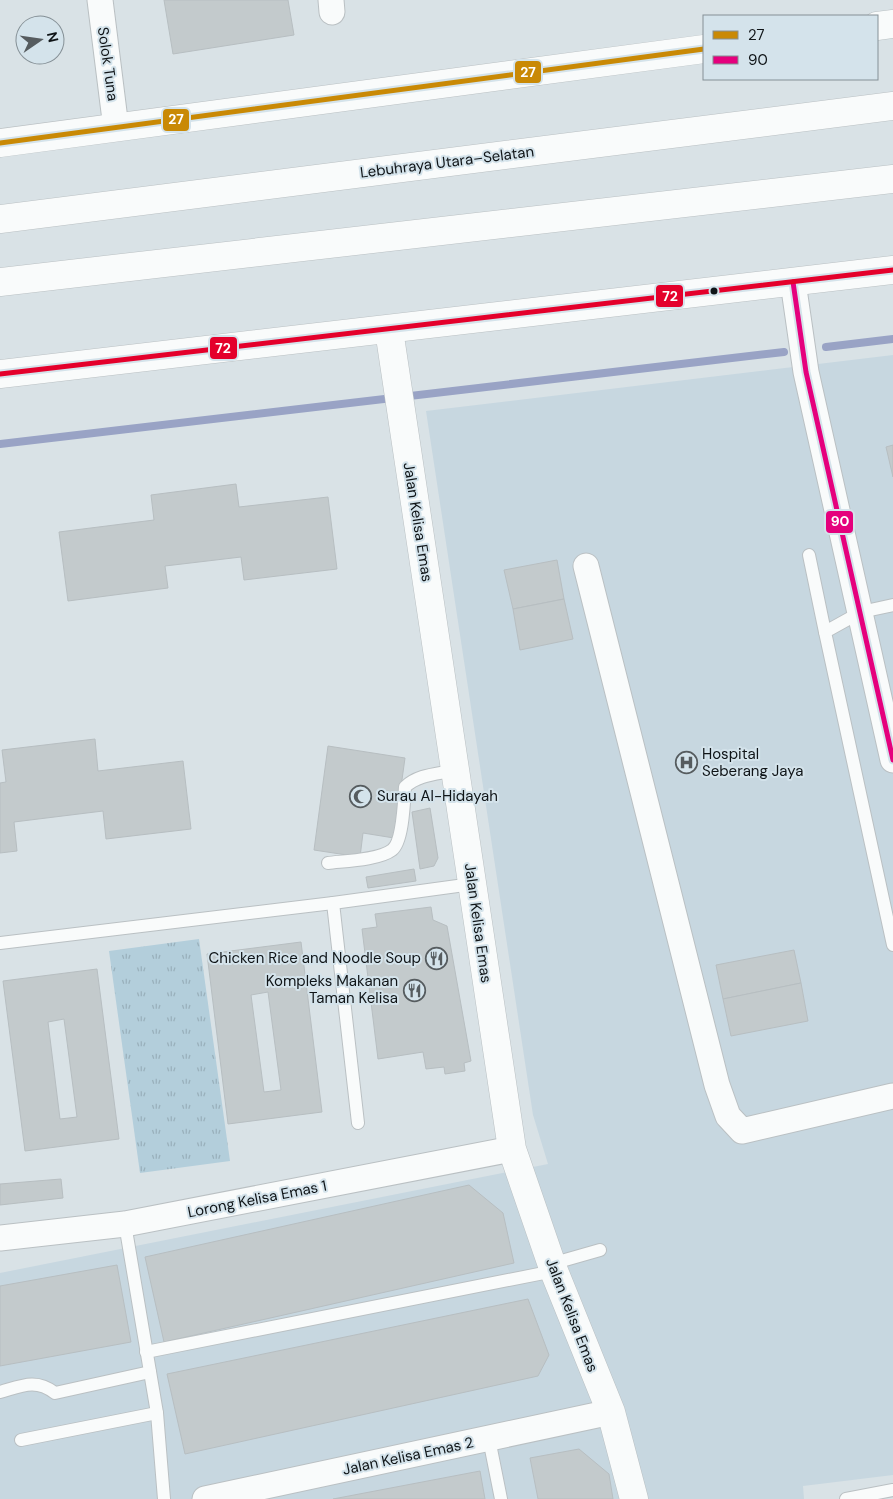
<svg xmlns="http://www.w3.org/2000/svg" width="893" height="1499" viewBox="0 0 893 1499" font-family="'DM Sans',sans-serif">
<defs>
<pattern id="park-tufts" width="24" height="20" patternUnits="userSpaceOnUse" patternTransform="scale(1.25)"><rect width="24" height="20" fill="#b3cedb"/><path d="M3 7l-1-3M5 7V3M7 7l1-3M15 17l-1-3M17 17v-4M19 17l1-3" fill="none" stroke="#99b0bb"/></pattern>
</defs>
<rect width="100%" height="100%" fill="#d9e2e6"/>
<polygon fill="#c7d7e0" points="893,355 893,1475 803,1486 804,1499 0,1499 0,1273 548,1164 533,1115 426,411"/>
<polygon fill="url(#park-tufts)" points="199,939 230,1161 140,1173 109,951"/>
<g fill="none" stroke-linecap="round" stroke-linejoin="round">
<g stroke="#99a3c5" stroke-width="8">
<polyline points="826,347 893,339"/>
<polyline points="0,444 784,352"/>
</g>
</g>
<g fill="#c3cacc" stroke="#b7bec1" fill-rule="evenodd">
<polygon points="164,0 288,0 294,35 173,54"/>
<polygon points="893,445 893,477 886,447"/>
<polygon points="236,484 239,507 328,497 337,569 244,580 241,557 165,566 168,588 68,601 59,532 154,520 151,495"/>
<polygon points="557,560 564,599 513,609 504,570"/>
<polygon points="564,599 573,639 520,650 513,609"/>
<polygon points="95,739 98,771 183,761 191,829 106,839 103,811 14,822 17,851 0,853 0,783 6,782 2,750"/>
<polygon points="328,746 405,758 394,838 363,833 360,857 314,850"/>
<polygon points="430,808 438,858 434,866 420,869 412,812"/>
<polygon points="414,869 416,881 368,888 366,877"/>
<polygon points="431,907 433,920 447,926 471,1061 464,1063 465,1071 445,1074 444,1067 426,1069 423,1052 378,1059 362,929 377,927 375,914"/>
<path d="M301,942L322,1112L228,1124L207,954ZM268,992L281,1090L264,1092L251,995Z"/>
<polygon points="794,950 801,983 723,999 716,965"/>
<path d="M97,969L119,1139L25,1151L3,981ZM64,1019L77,1117L60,1119L48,1022Z"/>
<polygon points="801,983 808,1021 731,1036 723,999"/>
<polygon points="61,1179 63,1198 0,1205 0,1184"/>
<polygon points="469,1185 503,1213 514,1263 164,1342 145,1257"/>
<polygon points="117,1265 131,1342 0,1366 0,1286"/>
<polygon points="528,1299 549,1355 538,1376 185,1454 167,1374"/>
<polygon points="579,1449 609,1474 613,1499 538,1499 530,1458"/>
<polygon points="480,1471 485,1499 333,1499"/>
</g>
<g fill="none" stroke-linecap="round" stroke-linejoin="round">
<defs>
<g id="lane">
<polyline points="809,555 825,632"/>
<polyline points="893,605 861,612 825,632 893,945"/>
<path d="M328,863C344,861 379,860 392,850C403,842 404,801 405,787C418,774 439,774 455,770"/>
<polyline points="333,903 358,1123"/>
<polyline points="0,943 333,903 472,884"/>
<polyline points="125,1224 157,1413 164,1499"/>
<polyline points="551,1264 600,1250"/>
<polyline points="146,1352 554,1271"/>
<path d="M0,1392C21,1386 36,1378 55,1393L150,1372"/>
<polyline points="489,1439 501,1499"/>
<polyline points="21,1440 157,1413"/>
<polyline points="846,1499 893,1490"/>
</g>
<g id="street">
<polyline points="100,0 116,128"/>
<polyline points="331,0 332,12"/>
<polyline points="793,282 806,372 893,760"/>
<polyline points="586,566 717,1085 728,1116 742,1131 893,1096"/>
<polyline points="0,1238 125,1224 512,1149"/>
<polyline points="205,1499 611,1412"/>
</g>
<g id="secondary">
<polyline points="877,26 893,24"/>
<polyline points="0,143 704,49"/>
<polyline points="389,330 512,1149 554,1271 611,1412 634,1499"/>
<polyline points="0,374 893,270"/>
</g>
<g id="highway">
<polyline points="0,219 893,106"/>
<polyline points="0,282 893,179"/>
</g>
</defs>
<use href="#lane" stroke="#bac0c3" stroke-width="14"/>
<use href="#street" stroke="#bac0c3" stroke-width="27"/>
<use href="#secondary" stroke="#bac0c3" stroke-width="29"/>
<use href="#highway" stroke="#bac0c3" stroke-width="29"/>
<use href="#lane" stroke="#f9fbfb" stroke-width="12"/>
<use href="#street" stroke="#f9fbfb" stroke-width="25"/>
<use href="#secondary" stroke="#f9fbfb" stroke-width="28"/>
<use href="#highway" stroke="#f9fbfb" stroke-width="28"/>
<defs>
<polyline id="bus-1" points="0,143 704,49"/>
<polyline id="bus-2" points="793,282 806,372 893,760"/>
<polyline id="bus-3" points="0,374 893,270"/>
</defs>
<use href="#bus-1" stroke="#d4e3eb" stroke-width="9"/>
<use href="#bus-2" stroke="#d4e3eb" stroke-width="9"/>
<use href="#bus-3" stroke="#d4e3eb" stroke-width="9"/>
<use href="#bus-1" stroke="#c98905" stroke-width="5"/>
<use href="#bus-2" stroke="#e5007d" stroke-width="5"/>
<use href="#bus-3" stroke="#e4002b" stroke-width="5"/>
</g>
<defs>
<symbol id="hospital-ring" viewBox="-11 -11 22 22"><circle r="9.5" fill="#d4e3eb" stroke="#565c5f" stroke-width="1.5"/><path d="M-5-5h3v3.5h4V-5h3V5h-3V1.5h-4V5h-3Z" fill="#565c5f"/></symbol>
<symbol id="mosque-ring" viewBox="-11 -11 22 22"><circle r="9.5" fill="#d4e3eb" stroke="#565c5f" stroke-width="1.5"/><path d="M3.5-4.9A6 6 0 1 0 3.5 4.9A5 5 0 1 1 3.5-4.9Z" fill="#565c5f"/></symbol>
<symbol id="restaurant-ring" viewBox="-11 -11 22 22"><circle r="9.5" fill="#d4e3eb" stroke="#565c5f" stroke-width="1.5"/><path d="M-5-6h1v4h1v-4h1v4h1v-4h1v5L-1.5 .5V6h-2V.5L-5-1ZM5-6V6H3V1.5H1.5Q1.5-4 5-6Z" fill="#565c5f"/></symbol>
</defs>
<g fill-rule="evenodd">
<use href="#hospital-ring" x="674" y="750" width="25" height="25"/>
<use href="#mosque-ring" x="348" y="784" width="25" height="25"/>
<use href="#restaurant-ring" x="424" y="946" width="25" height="25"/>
<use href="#restaurant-ring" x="402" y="978" width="25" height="25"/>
</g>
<circle fill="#0f1417" stroke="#d4e3eb" stroke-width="2" cx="714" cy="291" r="4.5"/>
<g text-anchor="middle" stroke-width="4" stroke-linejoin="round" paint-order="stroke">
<g font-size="15" fill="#0f1417" stroke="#d4e3eb">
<text transform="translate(108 64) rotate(82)" y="5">Solok Tuna</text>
<text transform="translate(447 162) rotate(-7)" y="5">Lebuhraya Utara–Selatan</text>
<text transform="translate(418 522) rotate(81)" y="5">Jalan Kelisa Emas</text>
<text transform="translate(478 923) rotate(82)" y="5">Jalan Kelisa Emas</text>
<text transform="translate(257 1199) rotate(-11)" y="5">Lorong Kelisa Emas 1</text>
<text transform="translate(572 1315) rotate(69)" y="5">Jalan Kelisa Emas</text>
<text transform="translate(408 1456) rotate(-12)" y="5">Jalan Kelisa Emas 2</text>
</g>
<g font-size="15" fill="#0f1417" stroke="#d4e3eb" text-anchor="start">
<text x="702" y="759">Hospital<tspan x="702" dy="17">Seberang Jaya</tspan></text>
<text x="377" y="801">Surau Al-Hidayah</text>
<text x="421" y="963" text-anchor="end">Chicken Rice and Noodle Soup</text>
<text x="398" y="986" text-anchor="end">Kompleks Makanan<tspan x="398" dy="17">Taman Kelisa</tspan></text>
</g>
</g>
<g stroke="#d4e3eb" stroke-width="2">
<rect x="514" y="60" width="28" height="24" rx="5" fill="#c98905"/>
<rect x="162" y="108" width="28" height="24" rx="5" fill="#c98905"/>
<rect x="655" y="284" width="29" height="24" rx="5" fill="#e4002b"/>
<rect x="209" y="336" width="29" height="24" rx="5" fill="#e4002b"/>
<rect x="825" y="510" width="29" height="24" rx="5" fill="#e5007d"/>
</g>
<g font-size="14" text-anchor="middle" font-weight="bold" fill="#fff">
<text x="528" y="77">27</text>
<text x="176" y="124">27</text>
<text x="670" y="301">72</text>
<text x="223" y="353">72</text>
<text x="840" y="526">90</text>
</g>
<rect x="703" y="15" width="175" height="65" fill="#d4e3eb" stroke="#859096"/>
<rect x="713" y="31" width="25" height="8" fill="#c98905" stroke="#859096"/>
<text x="748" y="40" font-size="15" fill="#0f1417">27</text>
<rect x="713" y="56" width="25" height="8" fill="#e5007d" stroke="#859096"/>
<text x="748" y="65" font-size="15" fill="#0f1417">90</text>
<g transform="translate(40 40) rotate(77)"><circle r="24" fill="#d4e3eb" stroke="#859096"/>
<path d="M0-4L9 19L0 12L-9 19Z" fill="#565c5f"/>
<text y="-8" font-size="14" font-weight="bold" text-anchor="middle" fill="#0f1417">N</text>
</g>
</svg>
